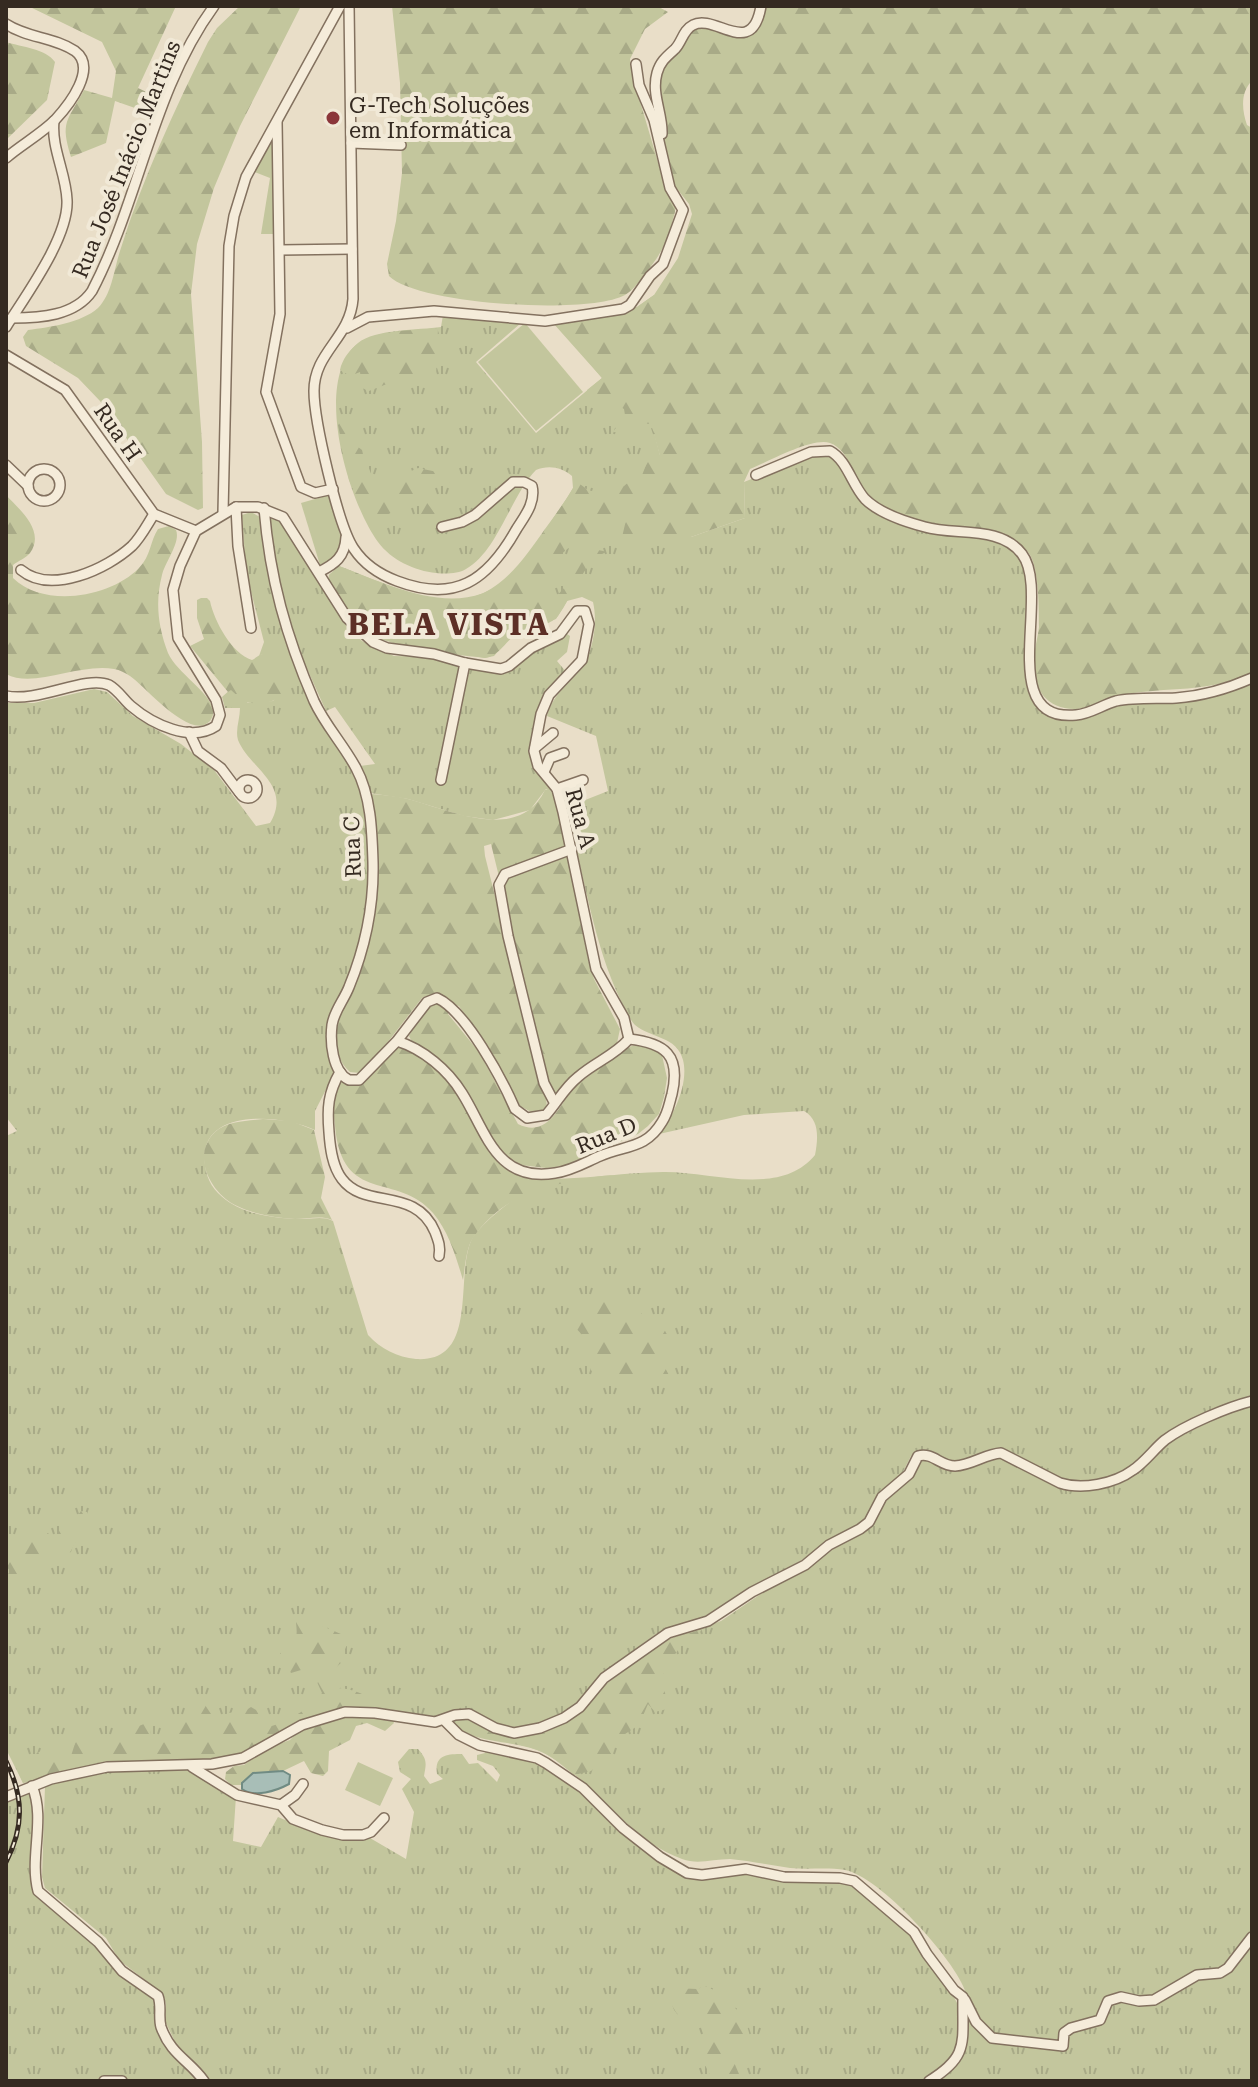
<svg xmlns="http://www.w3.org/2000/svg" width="1258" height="2087" viewBox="0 0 1258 2087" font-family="'Roboto Serif',serif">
<defs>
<pattern id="grass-tufts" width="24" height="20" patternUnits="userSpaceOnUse" patternTransform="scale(2)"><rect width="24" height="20" fill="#c3c69d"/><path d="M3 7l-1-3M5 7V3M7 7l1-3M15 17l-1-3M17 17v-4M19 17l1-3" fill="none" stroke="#a8aa87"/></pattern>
<pattern id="forest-firs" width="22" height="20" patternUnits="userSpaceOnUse" patternTransform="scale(2)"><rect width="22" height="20" fill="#c3c69d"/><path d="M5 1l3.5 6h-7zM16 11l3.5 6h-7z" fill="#a8aa87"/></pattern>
</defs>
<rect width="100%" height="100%" fill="#e9dec8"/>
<g fill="url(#grass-tufts)">
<path d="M654,295L647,406L661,459L691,537L745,518L744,482L817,453L832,457C842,470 867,504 881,512C887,515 897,516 904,518C933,525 987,532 1010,548C1015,551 1018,557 1022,562C1050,602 993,696 1055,717L1138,702L1209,697L1252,682V1400L1197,1423L1122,1474L1090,1483H1070L1008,1452L956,1463L917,1453L911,1456L900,1478L878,1495L865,1520L859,1525L715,1613L699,1621L656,1634L624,1658L569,1710L534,1726L517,1729L436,1718L300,1722L70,1770L23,1783L6,1749V1136L17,1131L6,1117V703H34L94,689L107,692L133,716L181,744L214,770L256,826L270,823C293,785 249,768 238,740C235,730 240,719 240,708H225L222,697L231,689L248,703L273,701L284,688L263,654L259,656L264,642L246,572L242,515L251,512L260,517L271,589L284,633L319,720L350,763L360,787L365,807L370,868L363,933L352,972L334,1009L335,1072L315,1111V1130C281,1114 197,1107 205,1165C207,1181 214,1191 226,1200C246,1215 278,1219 303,1219C313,1219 323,1216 333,1221L368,1335C381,1349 397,1357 416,1359C479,1363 455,1278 471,1241C476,1228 511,1199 525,1193C557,1178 627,1173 663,1172C710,1171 780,1198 815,1155C818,1139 820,1120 804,1111L744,1115L659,1134C674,1116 689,1083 683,1060C677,1036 650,1038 635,1025C630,1020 625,1009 622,1003C592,942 585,873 565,808L608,791L596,736L547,716C553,695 566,686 580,670C593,654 598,623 593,602L582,597L567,601L556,619L519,632L509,639L494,656L485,658L378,639L329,575L339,566C374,579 414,599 451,600C497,601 522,561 545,529C555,515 565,502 573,488L572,476C562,467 548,465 536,470C510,497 498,551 466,569C458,574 445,574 436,573C415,571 391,560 378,542C348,501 312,381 358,343C375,329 419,330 441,327L443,315L521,323L476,362L536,433L602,378L581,353L623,312L637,307Z"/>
<polygon points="269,516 286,522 328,598 344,623 362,641 394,656 437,657 461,664 436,782 442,784 466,665 495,671 564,632 570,636 567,652 557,661 567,673 548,689 533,743 554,792 546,789 530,810 493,820 464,816 408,799 370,793 360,766 375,764 335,707 326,711 287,624 267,529"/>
<path d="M1252,1405V2081H935C950,2072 960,2065 965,2048C965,2032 970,2009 966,1993C956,1960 879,1876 845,1870C827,1867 808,1870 790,1868C770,1865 750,1861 730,1859C713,1859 698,1865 682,1859C627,1839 597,1784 548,1755C520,1739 484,1744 455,1727L521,1736L553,1727L579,1712L605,1685L669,1639L721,1621L768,1589L808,1568L832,1550L864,1531L873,1523L889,1497L908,1481L924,1457L942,1467L1004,1458L1057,1485L1118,1482L1173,1440L1229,1412Z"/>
<path d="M409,1749H418C428,1760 426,1764 424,1776L430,1784L443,1779L437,1774C434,1755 447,1754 462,1754L469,1764L478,1763L497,1782L500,1775L493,1766L477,1760V1755L485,1753L486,1749L535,1761L572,1783L679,1874L688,1877L749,1873L850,1882L909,1933L950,1989L957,2003V2042L954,2052L948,2062L922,2081H209L177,2046L165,2021L166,2004L163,1994L119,1960L106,1938L45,1888L42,1877L45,1786L110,1769L189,1768L236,1796L233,1841L261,1847L278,1817C308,1829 337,1845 370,1838L406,1859L414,1812L402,1789L411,1779L400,1772L398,1762Z"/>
<path d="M32,1789L35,1806V1891L37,1897L153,1995C158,2007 157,2020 160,2032C166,2055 185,2066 200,2081H6V1802Z"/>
</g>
<g fill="url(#forest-firs)">
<path d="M28,6H176L138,88L159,98L152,114L115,101L106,143L71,157C60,121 67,122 84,90L112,98L116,71L102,42Z"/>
<path d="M240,6H301L240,126L214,188L197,244L191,294L202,442L203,508L198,510L166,494L100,401L78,378L26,346L23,337L28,330C50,327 81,323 98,308C112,294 114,269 120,251C143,177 174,111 208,42L217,28Z"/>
<path d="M392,6H657L668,12L645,29L630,59L634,81L665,186L675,205V212C666,246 663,251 642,278C637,284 632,291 625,295C589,315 418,305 389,276L387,264L396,221L402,173L400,83Z"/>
<path d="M766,6H1252V81C1240,92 1242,111 1247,125L1252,128V672C1210,694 1167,686 1122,695C1106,697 1092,708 1076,709C1045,710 1030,685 1034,656C1035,646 1038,637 1039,627C1039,609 1039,570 1030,555C1015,530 940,529 911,518C897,513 879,506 869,495C854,481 850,450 830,443C812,437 768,462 750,469L744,482L745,518L691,537H656L620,546L626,520C619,523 619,528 612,531C602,535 591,535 581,540C560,550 534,581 542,605H549C555,598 560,592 566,586C580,573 577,542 606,552C582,563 573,596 558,616C549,627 531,626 519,633C505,640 501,655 485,658C447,653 383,650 355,623C344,612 337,595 328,581L329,575L339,566C393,586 464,624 513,573C534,552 549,523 567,498L573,488V479L588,490L600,493L624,486L637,475L641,478L649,457L655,462L660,456L651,424L638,423L627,433L613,432L625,415L624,409L613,402L592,400L587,397V390L602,378L553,323L637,307L654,295L678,258L692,214L689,204L674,185L665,147L660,79L667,63L688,33L700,25L729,35L758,25Z"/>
<path d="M6,42C22,47 46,49 55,62L47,100L6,140Z"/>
<path d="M438,328L436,376L402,378L369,391L362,388L360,372L350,376L340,370C352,327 403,332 438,328Z"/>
<path d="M337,420L349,440L362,450C364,461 371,469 373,481L387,475L400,476L418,468L452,475L453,480L451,482L423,485L418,490L435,514L437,524H426L419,513L420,505C401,507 378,514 373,533L349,480Z"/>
<path d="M6,495C19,509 46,531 30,553C26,558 18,561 13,565V578C45,609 111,597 139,568C151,556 150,541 158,529L169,526L176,530C181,542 165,562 162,575C155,602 158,627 168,653C177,673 210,692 213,710C214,714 212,718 210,721C191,742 145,686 130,676C125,673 120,670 114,669C78,663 34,689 6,674Z"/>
<path d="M201,598H207L210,601C214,621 232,654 252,660C256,658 259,654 264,654C279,652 303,699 263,703C255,703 250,704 243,701L231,690L228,692L190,646L204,639L197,618V600Z"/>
<path d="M549,789L556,798L588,959L594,979L620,1029L617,1043L567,1082L555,1096L548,1077L491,844L484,846L485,856C502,923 518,990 533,1056C536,1069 550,1100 546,1109L539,1113H533L520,1106L485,1045L459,1006L449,1004L448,1014L479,1052L518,1124C549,1139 559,1104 575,1087C580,1082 627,1047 632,1046C642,1042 654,1049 662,1055L667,1078L664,1097L659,1114L648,1126L638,1134L564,1166L546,1168L521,1165L503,1154L441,1062L411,1040L409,1036C415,1023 431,1011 432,998L426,996L422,998L387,1043L360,1073L350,1072C337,1061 334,1043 335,1027C336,1012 356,988 361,971C380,914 383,852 371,794C383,795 396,796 408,799C450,810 519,844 545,790Z"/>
<path d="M396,1046C409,1046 419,1053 428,1061C442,1074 454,1087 464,1104C479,1130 489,1162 520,1175C541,1183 594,1176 618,1175C563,1182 508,1187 473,1238C466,1248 465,1268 463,1280C456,1257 449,1232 433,1213C397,1171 342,1206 335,1126C333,1108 332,1095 341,1078L363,1081Z"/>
<path d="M263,1119L291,1121L314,1130L325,1177L321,1198L332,1220C321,1215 308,1219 295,1219C276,1218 252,1214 235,1205C210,1192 191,1155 215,1132C227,1121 247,1121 263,1119Z"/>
<polygon points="588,1296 599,1296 631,1303 645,1317 664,1329 678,1355 677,1360 666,1362 664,1366 670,1377 668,1382 657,1386 649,1371 623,1381 595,1376 591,1370 588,1341 571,1323 578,1304"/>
<path d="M81,1511L87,1512C91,1528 74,1538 71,1552L50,1560L43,1552L19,1566L17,1578L6,1582V1575L11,1572L6,1566L10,1559L9,1553L23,1547L34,1528L37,1527L56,1538L62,1525L76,1518Z"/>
<path d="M295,1614L350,1638L342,1656L343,1661L330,1673L333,1685L337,1688C354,1689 371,1695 380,1710L349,1709L242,1754L219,1760L96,1765L23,1783L6,1745H14L20,1755H34L48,1747L54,1754L64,1753L71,1756L79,1731L85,1733L87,1745L92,1749L104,1740L122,1741L121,1733L149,1722L152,1741L160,1743L171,1741C173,1730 177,1730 183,1722C188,1716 193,1705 197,1697L201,1699L213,1717C223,1716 234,1710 243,1712L251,1707L256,1710L266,1727C282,1726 314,1706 322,1693L317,1682L309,1677L308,1672L301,1670L291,1673L280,1653C301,1646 297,1632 295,1614Z"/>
<path d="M702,1629C697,1638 690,1638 682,1645C678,1649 663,1672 662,1678C661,1689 670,1698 667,1709L655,1712L648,1704L639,1725L622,1736L611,1753L591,1771L574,1775C563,1766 551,1755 537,1750C507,1739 474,1745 448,1721L466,1717L521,1736L531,1735L580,1712L605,1685L659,1644Z"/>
<polygon points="341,1715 392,1718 394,1723 385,1731 367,1723 356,1726 350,1740 329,1751 328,1771 323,1776 311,1773 304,1761 283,1771 253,1773 241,1785 231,1785 225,1779 226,1772 234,1766 244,1765 267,1748 290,1740 300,1729"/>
<path d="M706,1986C726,1996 755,2021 749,2046L733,2060L742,2081H713L694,2043V2040L707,2041L701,2025C680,2015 668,2017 673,1988L697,1989Z"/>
</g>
<g fill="#c3c69d">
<polygon points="271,140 274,140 280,234 261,234 270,178 252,171"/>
<polygon points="525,323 583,392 536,431 478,362"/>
<polygon points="329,495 343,544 337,556 320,565 301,503"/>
<polygon points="358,1762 393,1778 380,1806 345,1790"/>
</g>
<path fill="#a8beb7" stroke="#708b83" stroke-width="2" d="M283,1771L290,1775L289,1784C276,1791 255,1798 242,1789V1783L253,1773Z"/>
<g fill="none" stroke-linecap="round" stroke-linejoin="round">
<defs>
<g id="minor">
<path d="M349,6L353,299C350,338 314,352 314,391C314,420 338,526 354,549C364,564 381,575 397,581C455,603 487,581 516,530C524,517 536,503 532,486L524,482H513L475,515L462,522L442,527"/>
<path d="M6,24C27,38 54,37 75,51C98,68 69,105 55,120C41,134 21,145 6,158"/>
<polyline points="277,122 280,314 266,392 301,487 315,493 333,489"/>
<path d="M662,134C663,114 651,94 657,73C660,62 666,57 675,49C682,42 683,30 693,25C715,13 752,60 761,6"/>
<polyline points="351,143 401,145"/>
<polyline points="280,250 352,249"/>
<path d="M12,318C40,318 75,316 92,291C140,199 152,91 214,6"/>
<path d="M6,327C26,295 69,237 67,200C66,173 51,148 54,121"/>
<polyline points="347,328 368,317 434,311 545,321 623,309 630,305 650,276 663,264 683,210 670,188 654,120 639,85 636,64"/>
<polyline points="6,355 65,390 154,514 196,531"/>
<polyline points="6,465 28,486"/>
<circle cx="44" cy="485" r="16"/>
<path d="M756,475L811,452L830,451C847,460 852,485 865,499C879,513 906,522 925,527C955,536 1000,525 1022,554C1052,593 994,723 1076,715C1090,714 1102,705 1116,701C1135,697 1157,699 1176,698C1203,696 1227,689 1252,678"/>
<polyline points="236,507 238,546 251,628"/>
<path d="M264,508C270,579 286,636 314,701C325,725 343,744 356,768C371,796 372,830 373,862C374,904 365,948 349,987C344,1000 334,1011 332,1025C330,1041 332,1072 349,1080H359L397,1041L427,1002L437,998C466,1011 502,1079 515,1109L527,1118L546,1115C557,1103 564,1088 578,1077C595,1062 614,1056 629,1039C665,1043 681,1055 672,1094C669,1104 668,1113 662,1122C646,1149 626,1145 600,1156C586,1162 571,1171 555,1173C496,1183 486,1131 462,1093C448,1070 423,1049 397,1041"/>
<polyline points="223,513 229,246 234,216 246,177 340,6"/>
<path d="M21,570C51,595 107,569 132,546C141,537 147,525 154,514"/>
<path d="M319,572C335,564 345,557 346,537"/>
<path d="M6,696C38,703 85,675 109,685C118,690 124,700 131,706C152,724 191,743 216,726L220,715L216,700L178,638L173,590L180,566L196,531L236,507H258L283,517L347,618L373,642L387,648L434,654L465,663L501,669L509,666L531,648L560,634L577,611H585L589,624L582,660L549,695L541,714L534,751L538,766L557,789L563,812L596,969L624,1018L629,1039"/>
<polyline points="189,732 198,751 221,768 239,792"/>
<polyline points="535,748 553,733"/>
<polyline points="544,772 550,758 564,753"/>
<circle cx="248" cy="789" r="9"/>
<polyline points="441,780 465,663"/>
<polyline points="557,789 583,780"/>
<path d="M340,1072C328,1093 327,1108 329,1132C330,1147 332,1166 342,1179C365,1210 416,1186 435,1232C438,1240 441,1247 439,1256"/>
<polyline points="554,1102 544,1083 508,936 499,885 505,874 572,849"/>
<path d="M444,1720L459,1735L479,1745L537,1758L546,1763L583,1788L623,1828L660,1857L687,1873L702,1875L746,1869L784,1877L840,1878L854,1881L914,1932L927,1954L954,1990L963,1997C962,2042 970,2056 929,2081"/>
<polyline points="192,1767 237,1795 281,1805 293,1819 322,1830 343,1835 363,1835 371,1832 384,1818"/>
<path d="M32,1786C46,1819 29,1857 38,1891L98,1942L122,1971L158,1996C162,2007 158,2016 161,2027C171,2055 189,2060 204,2081"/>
<path d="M6,1797L51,1779L107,1767L212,1764L243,1758L302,1725L345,1712L375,1713L435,1722L455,1715L469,1714L495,1728L514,1733L540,1728L564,1718L580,1707L604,1678L668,1633L708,1621L752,1592L805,1565L829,1545L860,1529L869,1522L882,1497L909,1474L918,1456C933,1452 940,1466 955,1466C972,1465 985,1454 1001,1453L1060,1483C1082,1490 1114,1484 1133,1470C1145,1462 1154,1449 1165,1440C1185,1425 1228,1407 1252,1401"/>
<polyline points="281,1805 295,1795 303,1784"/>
<polyline points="965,2000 976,2022 992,2038 1063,2046 1064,2033 1071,2028 1100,2020 1108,2001 1121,1997 1139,2001 1154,2000 1197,1975 1220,1973 1228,1968 1252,1937"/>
<polyline points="104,2081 122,2081"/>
</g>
</defs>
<use href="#minor" stroke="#83715f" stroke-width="12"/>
<use href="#minor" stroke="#f5ecda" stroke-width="9"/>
<defs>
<path id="rail" d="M6,1761C24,1797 24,1827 6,1862"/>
</defs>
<use href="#rail" stroke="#352a21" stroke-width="5"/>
<use href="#rail" stroke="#f1e9d7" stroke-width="2" stroke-dasharray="6" stroke-linecap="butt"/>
</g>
<circle fill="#8b363a" stroke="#f1e9d7" stroke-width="3" cx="333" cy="118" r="8"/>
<g text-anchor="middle" stroke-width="8" stroke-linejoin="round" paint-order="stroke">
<g font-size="22" fill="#352a21" stroke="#f1e9d7" text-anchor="start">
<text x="349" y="113">G-Tech Soluções<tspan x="349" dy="25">em Informática</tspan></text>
</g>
<g font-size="22" fill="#352a21" stroke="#f1e9d7">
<text transform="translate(126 159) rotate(-68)" y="8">Rua José Inácio Martins</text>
<text transform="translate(118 432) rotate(55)" y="8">Rua H</text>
<text transform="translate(581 818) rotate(75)" y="8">Rua A</text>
<text transform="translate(352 847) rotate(-92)" y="8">Rua C</text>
<text transform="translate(606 1135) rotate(-22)" y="8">Rua D</text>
</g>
<g font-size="30" font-weight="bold" letter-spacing="2" fill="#5d2f26" stroke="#f1e9d7">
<text x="449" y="635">BELA VISTA</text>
</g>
</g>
<rect width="1258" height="2087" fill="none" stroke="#352a21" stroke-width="16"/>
</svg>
